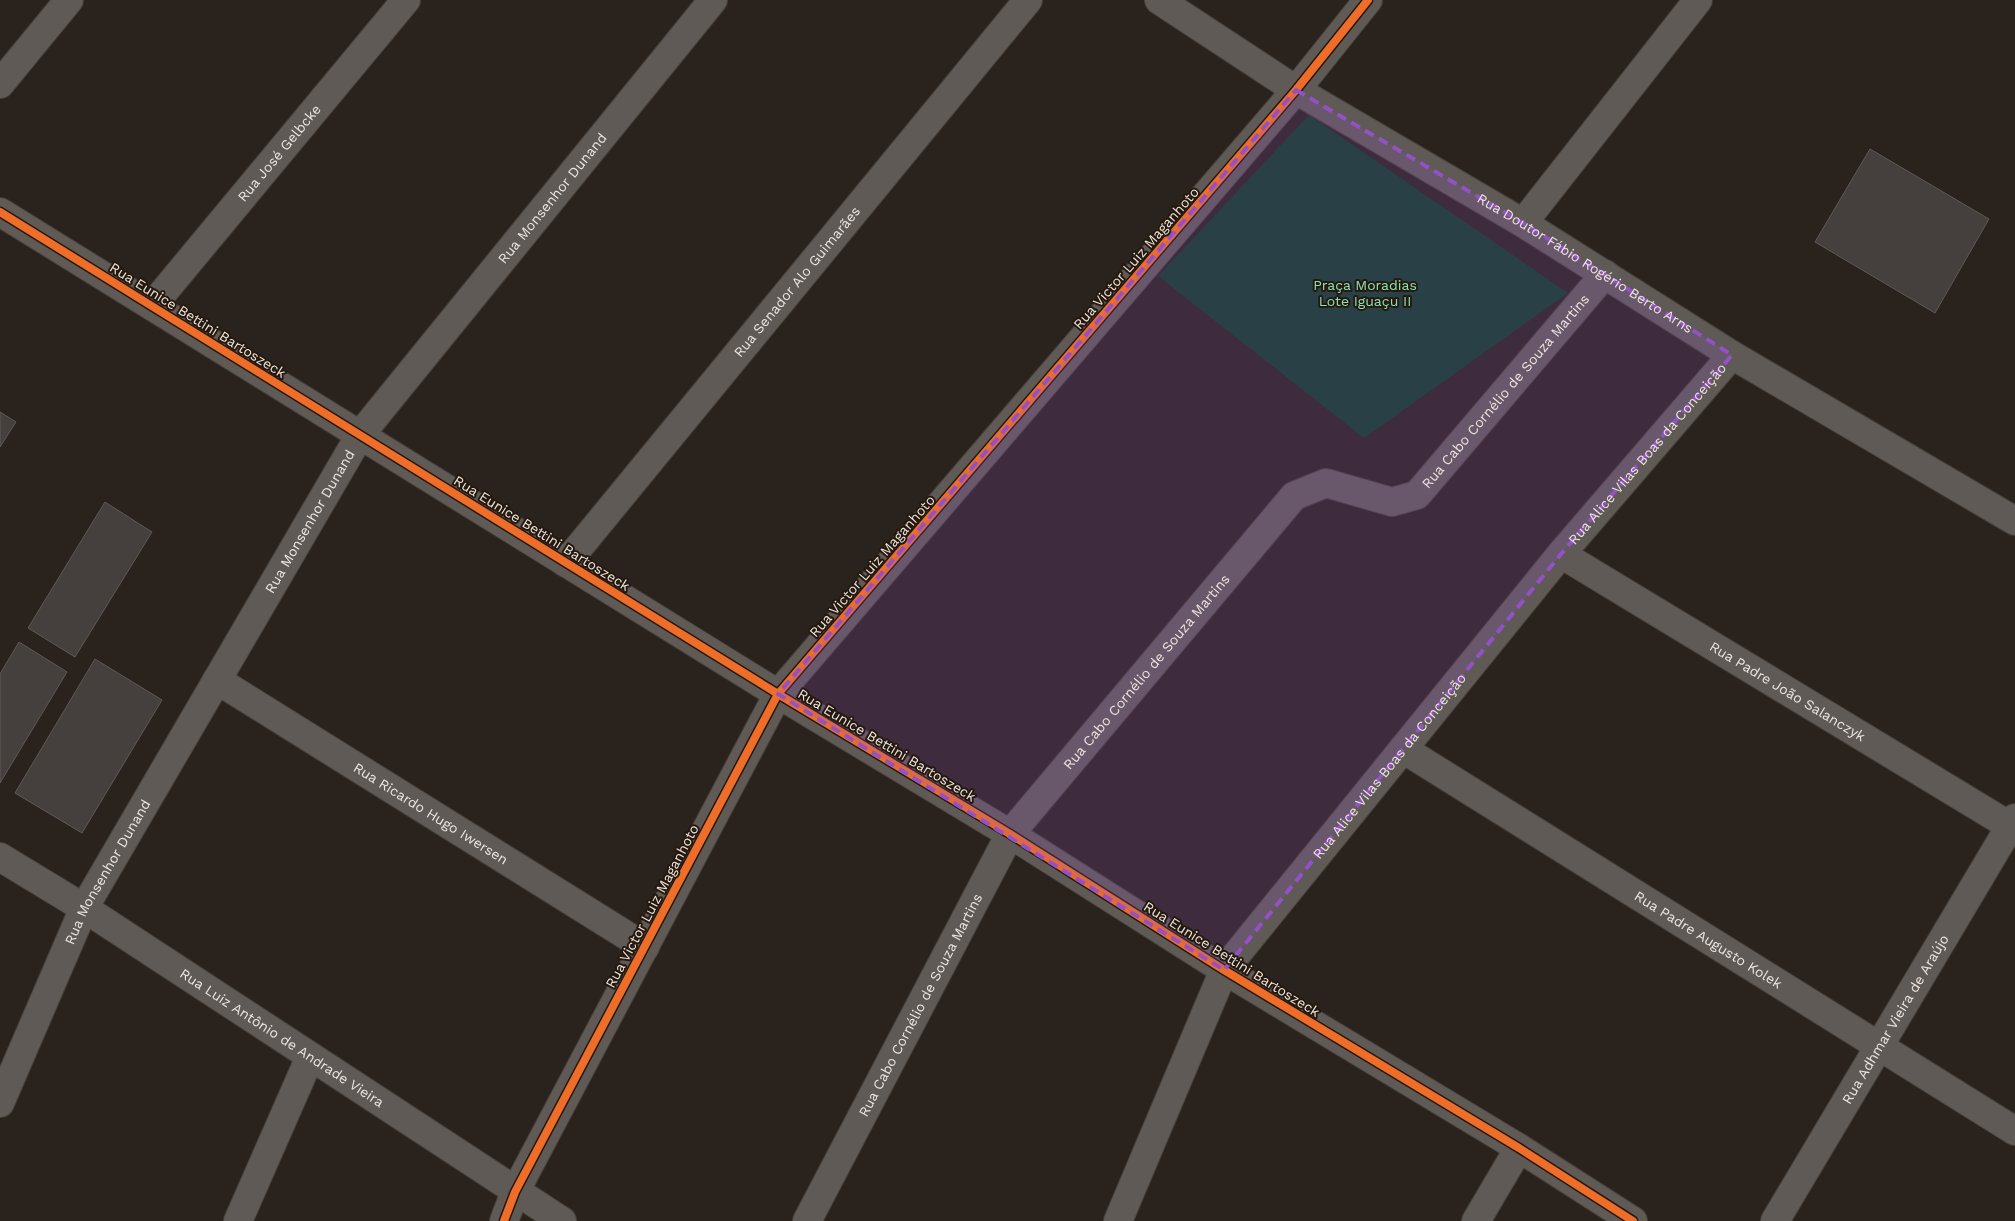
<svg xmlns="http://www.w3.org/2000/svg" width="2015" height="1221" viewBox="0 0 2015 1221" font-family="'Work Sans',sans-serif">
<rect width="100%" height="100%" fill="#2a231d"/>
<polygon fill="#113d29" points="1309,115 1568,293 1364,438 1158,276"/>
<g fill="#45403e" stroke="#5e5857">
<polygon points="1870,149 1989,219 1935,313 1815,242"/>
<polygon points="0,412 16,422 0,447"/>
<polygon points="105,502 152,532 75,657 28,628"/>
<polygon points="19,642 67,672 0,783 0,674"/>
<polygon points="95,659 162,700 82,833 15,793"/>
</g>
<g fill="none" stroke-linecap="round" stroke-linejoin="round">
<defs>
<g id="minor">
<path id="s1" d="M1159,0L1296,90L1523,223L1732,355L2015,521"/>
<polyline points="0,84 69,0"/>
<polyline points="1523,223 1698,0"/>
<path id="s2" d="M152,306L406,0"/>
<path id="s3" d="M1561,554L2015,829"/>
<path id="s4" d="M566,563L1028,0"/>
<path id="s5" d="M217,680L645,947"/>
<path id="s6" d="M1403,749L2015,1131"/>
<path id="s7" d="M0,857L84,908L562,1221"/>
<path id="s8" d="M0,1103L84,908L360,435L713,0"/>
<polyline points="238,1221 310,1057"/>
<polyline points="504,1221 515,1192 778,694 1296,90 1368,0"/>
<path id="s9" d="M807,1221L1010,834L1294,496L1326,483L1392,502L1417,495L1605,274"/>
<path id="s10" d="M1118,1221L1224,970L1561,554L1732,355"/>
<polyline points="1476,1221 1519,1148"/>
<path id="s11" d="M1775,1221L2015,818"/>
</g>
<polyline id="tertiary" points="0,212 778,694 1010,834 1224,970 1519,1148 1633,1221"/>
</defs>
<use href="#minor" stroke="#46403b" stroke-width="30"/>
<use href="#tertiary" stroke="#46403b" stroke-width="30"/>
<use href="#minor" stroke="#605a56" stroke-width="28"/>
<use href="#tertiary" stroke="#605a56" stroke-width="28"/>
<defs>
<g id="cycleway">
<polyline points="0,212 778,694 1010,834 1224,970 1519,1148 1633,1221"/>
<polyline points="504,1221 515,1192 778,694 1296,90 1368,0"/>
</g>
</defs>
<use href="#cycleway" stroke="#25190f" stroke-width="11"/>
<use href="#cycleway" stroke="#ee6e29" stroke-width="8"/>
</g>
<path fill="#9251c5" fill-opacity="0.2" stroke="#9251c5" stroke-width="4" stroke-dasharray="10 6" stroke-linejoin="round" d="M1296,90L1523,223L1732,355L1561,554L1224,970L778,694Z"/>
<g text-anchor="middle" stroke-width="4" stroke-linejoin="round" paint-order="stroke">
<g font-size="14" fill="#ece4dd" stroke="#25190f">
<text dy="5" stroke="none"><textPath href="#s2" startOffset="199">Rua José Gelbcke</textPath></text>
<text dy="5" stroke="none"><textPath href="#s8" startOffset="1065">Rua Monsenhor Dunand</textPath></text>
<text transform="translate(1136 258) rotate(-49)" y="5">Rua Victor Luiz Maganhoto</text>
<text dy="5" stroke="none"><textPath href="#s1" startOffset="501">Rua Doutor Fábio Rogério Berto Arns</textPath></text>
<text dy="5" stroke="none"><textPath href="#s4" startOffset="364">Rua Senador Alo Guimarães</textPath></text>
<text transform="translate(198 320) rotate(32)" y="5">Rua Eunice Bettini Bartoszeck</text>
<text dy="5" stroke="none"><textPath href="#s9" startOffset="1144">Rua Cabo Cornélio de Souza Martins</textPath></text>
<text dy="5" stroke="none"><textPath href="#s10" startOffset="940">Rua Alice Vilas Boas da Conceição</textPath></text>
<text dy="5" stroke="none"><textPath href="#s8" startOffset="660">Rua Monsenhor Dunand</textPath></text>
<text transform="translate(542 533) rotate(32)" y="5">Rua Eunice Bettini Bartoszeck</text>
<text transform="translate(872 566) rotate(-49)" y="5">Rua Victor Luiz Maganhoto</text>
<text dy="5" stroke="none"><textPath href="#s9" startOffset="649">Rua Cabo Cornélio de Souza Martins</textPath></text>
<text dy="5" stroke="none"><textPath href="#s3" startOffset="265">Rua Padre João Salanczyk</textPath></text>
<text transform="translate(887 745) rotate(31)" y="5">Rua Eunice Bettini Bartoszeck</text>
<text dy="5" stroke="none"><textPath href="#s10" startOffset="535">Rua Alice Vilas Boas da Conceição</textPath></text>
<text dy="5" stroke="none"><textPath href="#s5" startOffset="252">Rua Ricardo Hugo Iwersen</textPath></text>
<text dy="5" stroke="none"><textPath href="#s8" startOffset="255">Rua Monsenhor Dunand</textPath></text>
<text transform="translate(652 906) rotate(-62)" y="5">Rua Victor Luiz Maganhoto</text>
<text dy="5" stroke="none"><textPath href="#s6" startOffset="360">Rua Padre Augusto Kolek</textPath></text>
<text transform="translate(1232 959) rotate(32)" y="5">Rua Eunice Bettini Bartoszeck</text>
<text dy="5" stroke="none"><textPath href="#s9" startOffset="244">Rua Cabo Cornélio de Souza Martins</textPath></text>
<text dy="5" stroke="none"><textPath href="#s11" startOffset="235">Rua Adhmar Vieira de Araújo</textPath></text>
<text dy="5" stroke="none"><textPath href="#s7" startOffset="335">Rua Luiz Antônio de Andrade Vieira</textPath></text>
</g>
<g font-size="14" fill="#87e2b4" stroke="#25190f">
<text x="1365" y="290">Praça Moradias<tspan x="1365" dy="16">Lote Iguaçu II</tspan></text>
</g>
</g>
</svg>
